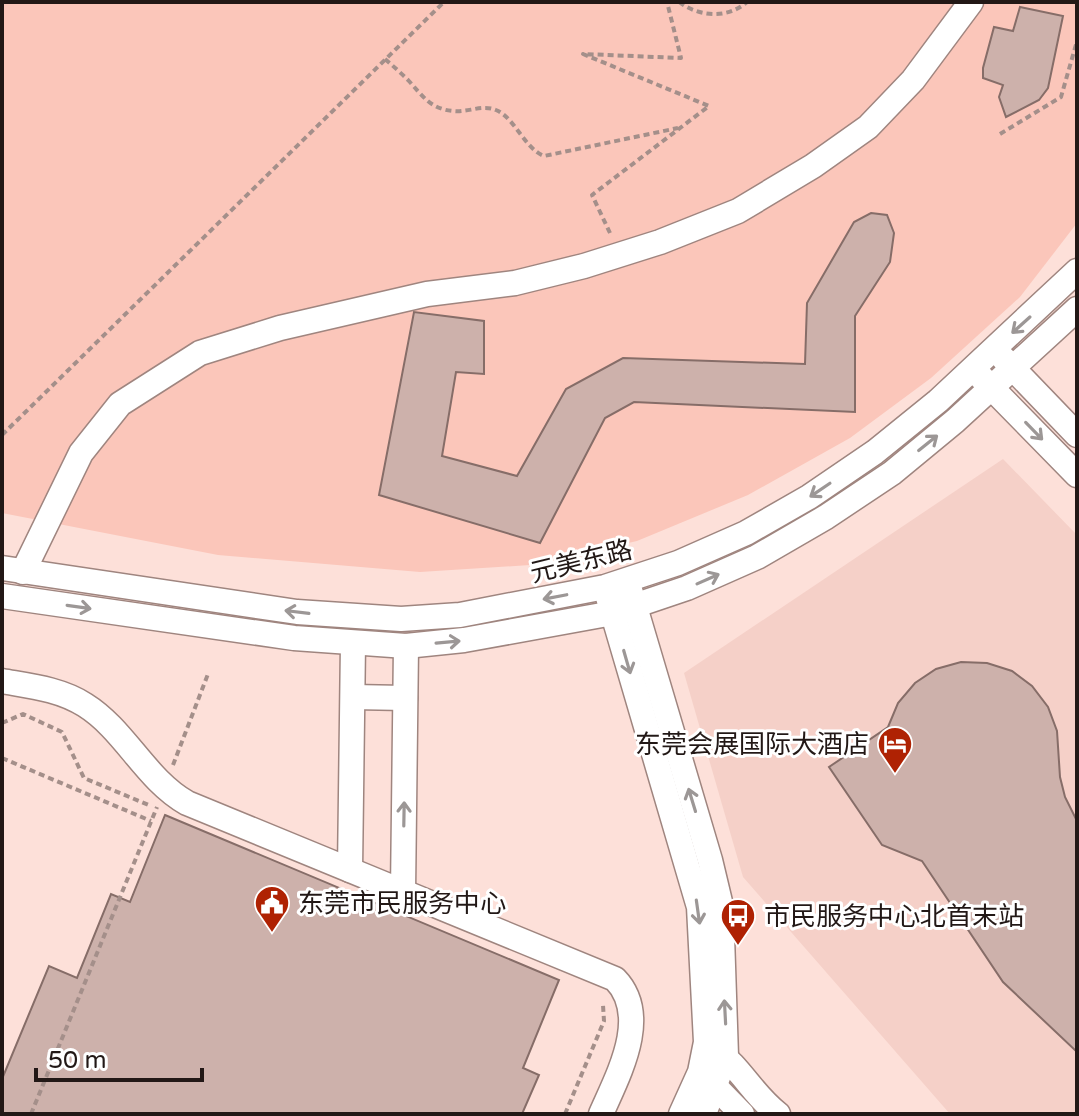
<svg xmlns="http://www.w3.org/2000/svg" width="1079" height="1116" viewBox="0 0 1079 1116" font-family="'Varela Round','Noto Sans SC',sans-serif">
<rect width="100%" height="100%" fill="#fde0d9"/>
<polygon fill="#f5d0c8" points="1003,459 1077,535 1077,1114 950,1114 743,877 684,673"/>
<polygon fill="#fbc6ba" points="2,2 1077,2 1077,223 1020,297 931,378 850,438 748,495 637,541 530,565 420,572 218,555 2,513"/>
<g fill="#cdb1ab" stroke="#866d68" stroke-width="2">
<polygon points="1020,7 1063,16 1048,88 1039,100 1006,117 999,97 1003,85 983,78 983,68 994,27 1013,31"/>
<polygon points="871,213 887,215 894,233 890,262 855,316 855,412 634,402 605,418 540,543 379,495 414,312 484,321 484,374 456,372 442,456 517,476 566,389 623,358 805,364 807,303 854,222"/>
<polygon points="961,662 987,663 1012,671 1032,686 1048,707 1057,731 1060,777 1065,797 1077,821 1077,1052 1003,982 922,861 882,845 829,767 888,727 898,703 915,683 936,669"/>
<polygon points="165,815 559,980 523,1068 539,1075 522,1114 2,1114 2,1079 49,966 77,978 111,894 130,902"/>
</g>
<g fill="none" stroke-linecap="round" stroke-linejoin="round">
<defs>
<g id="minor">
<polyline points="1004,359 1077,435"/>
<polyline points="981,377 1077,475"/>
<polyline points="2,568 297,612 401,619 460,615 605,587 678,563 746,533 809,497 875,452 938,401 1077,271"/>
<polyline points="23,572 81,453 120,404 200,353 280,328 427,294 515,283 584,266 660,242 738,211 813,166 868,127 913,80 971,2"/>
<polyline points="630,590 710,860 721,906 726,1056 704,1114"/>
<polyline points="2,596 294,638 406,646 464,640 613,613 687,588 757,557 826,517 892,473 955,421 1077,309"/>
<polyline points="608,597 699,907 706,1042 700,1072 681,1114"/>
<path d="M2,681C30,686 60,689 85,705C125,730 145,779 187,803L615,979C651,1016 618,1075 601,1114"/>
<polyline points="353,697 405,698"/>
<polyline points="350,870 353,643"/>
<polyline points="403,892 406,646"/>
<path d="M716,1050C740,1067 754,1096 778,1114"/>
<polyline points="705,1076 742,1114"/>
</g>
</defs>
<use href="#minor" stroke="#9f857f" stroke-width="27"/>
<g stroke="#a48f8a" stroke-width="4" stroke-dasharray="6 4" stroke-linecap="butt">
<path d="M679,2C699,17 728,19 747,2"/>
<path d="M385,59C393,66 401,73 408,80C422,95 430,109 453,111C467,113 482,104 496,110C514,117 525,149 544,156L678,128"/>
<polyline points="1000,134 1061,97 1077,41"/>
<polyline points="610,233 592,195 709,106 583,54 681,58 667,2"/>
<polyline points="2,435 444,2"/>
<polyline points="2,723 23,714 62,732 84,778 151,806"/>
<polyline points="2,758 151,821"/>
<polyline points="173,765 208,674"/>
<polyline points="31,1114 157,807"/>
<polyline points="565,1114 604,1021 603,1005"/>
</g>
<use href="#minor" stroke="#fff" stroke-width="24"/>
</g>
<defs><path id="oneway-shaft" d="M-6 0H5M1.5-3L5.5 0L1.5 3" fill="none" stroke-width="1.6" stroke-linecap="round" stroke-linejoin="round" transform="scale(2)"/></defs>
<g stroke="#9c9796">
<use href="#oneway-shaft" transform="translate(1021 325) rotate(138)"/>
<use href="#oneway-shaft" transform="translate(1034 431) rotate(46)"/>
<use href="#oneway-shaft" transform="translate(928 443) rotate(-39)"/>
<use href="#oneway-shaft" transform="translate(820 490) rotate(146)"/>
<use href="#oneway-shaft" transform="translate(708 579) rotate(-24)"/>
<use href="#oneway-shaft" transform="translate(555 597) rotate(169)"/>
<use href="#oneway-shaft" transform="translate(79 607) rotate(8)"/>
<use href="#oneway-shaft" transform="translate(297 612) rotate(-173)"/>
<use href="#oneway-shaft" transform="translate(448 642) rotate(-5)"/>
<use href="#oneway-shaft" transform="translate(627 662) rotate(74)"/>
<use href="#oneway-shaft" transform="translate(692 800) rotate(-107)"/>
<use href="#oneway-shaft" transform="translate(404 814) rotate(-89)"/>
<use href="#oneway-shaft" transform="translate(698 912) rotate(82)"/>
<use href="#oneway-shaft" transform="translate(725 1012) rotate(-93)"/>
</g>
<defs>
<symbol id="hotel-pin" viewBox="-11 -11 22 30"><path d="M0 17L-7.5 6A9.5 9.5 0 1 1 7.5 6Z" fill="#af2203" stroke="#fff"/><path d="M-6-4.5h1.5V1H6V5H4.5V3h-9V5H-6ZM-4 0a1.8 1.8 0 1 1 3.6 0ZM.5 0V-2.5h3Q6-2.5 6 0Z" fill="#fff"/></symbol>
<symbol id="civic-pin" viewBox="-11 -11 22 30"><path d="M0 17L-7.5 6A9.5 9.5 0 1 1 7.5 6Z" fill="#af2203" stroke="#fff"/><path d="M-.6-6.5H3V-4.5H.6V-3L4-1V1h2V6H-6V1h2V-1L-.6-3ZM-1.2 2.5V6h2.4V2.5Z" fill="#fff"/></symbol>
<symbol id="bus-pin" viewBox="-11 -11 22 30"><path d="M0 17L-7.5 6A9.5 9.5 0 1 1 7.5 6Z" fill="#af2203" stroke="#fff"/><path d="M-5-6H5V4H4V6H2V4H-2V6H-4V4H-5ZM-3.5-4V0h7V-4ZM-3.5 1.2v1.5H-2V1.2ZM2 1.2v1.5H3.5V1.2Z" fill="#fff"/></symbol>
</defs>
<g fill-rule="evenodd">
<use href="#hotel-pin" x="875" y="724" width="40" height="54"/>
<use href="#civic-pin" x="252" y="883" width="40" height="54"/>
<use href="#bus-pin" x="718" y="896" width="40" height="54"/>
</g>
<g text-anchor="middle" stroke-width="6" stroke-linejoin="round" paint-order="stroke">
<g font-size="26" fill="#221816" stroke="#fff">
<text transform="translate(581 561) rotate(-14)" y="9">元美东路</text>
</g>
<g font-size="26" fill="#221816" stroke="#fff" text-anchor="start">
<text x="869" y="753" text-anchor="end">东莞会展国际大酒店</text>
<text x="298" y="912">东莞市民服务中心</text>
<text x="764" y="925">市民服务中心北首末站</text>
</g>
</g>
<rect width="1079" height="1116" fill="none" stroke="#221816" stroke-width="8"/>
<path d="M36 1068v12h166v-12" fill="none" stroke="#221816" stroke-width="4"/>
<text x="48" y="1068" font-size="24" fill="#221816" stroke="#ffffff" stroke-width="6" paint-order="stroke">50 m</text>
</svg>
